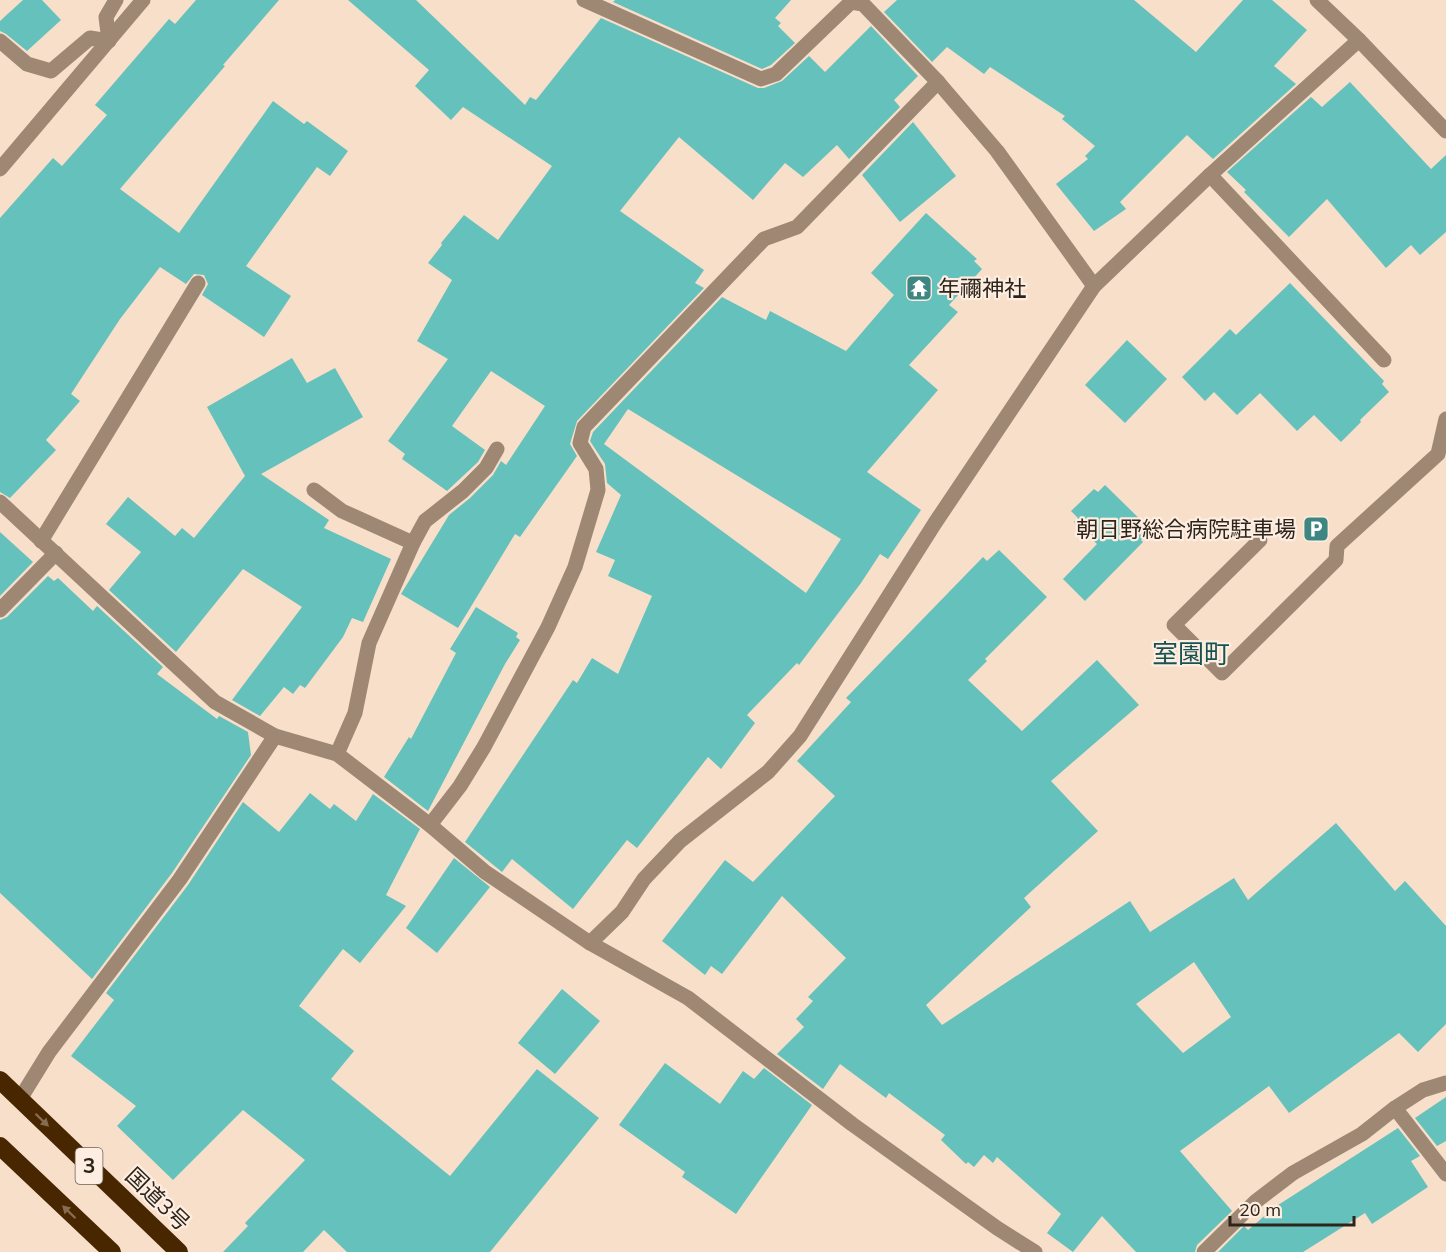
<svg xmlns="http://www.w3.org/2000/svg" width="1446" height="1252" viewBox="0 0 1446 1252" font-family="Mulish,'Noto Sans JP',sans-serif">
<rect width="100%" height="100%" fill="#f8dfc9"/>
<g fill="#65c1bc" fill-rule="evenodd">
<polygon points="23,0 42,0 61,20 27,51 6,34 0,31 0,21"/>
<polygon points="196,0 279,0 223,65 225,66 120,189 179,233 273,101 304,124 307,121 348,151 330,176 317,167 246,266 291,296 264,337 202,295 208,284 204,275 194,274 186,284 160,267 120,319 71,394 80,401 46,440 56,450 10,498 0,492 0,218 53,158 62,166 107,115 95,105 169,19 175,24"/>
<polygon points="348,0 416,0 525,105 530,97 536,100 601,18 758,88 764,88 782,81 809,56 825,72 871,26 918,76 894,100 900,107 849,159 837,145 803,177 785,163 753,200 679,137 620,211 704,270 695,283 704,288 577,421 570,444 577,456 520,537 515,534 458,628 401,594 449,515 470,498 493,475 501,461 506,465 545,406 491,371 452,426 485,450 478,462 447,491 402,459 405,454 388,441 448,359 417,341 452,280 428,263 442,245 441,243 464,215 498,240 552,166 463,107 451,120 415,86 429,70"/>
<polygon points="615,0 791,0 775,18 781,23 778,26 795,43 771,65 762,69 613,2"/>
<polygon points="897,0 1134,0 1196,52 1243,0 1272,0 1307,30 1274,66 1296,84 1213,159 1187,135 1120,202 1126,209 1094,231 1056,184 1088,159 1085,156 1095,146 1062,119 1065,116 990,67 984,74 947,47 932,62 884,12"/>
<polygon points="1350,82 1431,169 1446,155 1446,232 1420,255 1411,245 1386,268 1327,199 1289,237 1244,192 1246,190 1227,172 1311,97 1322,107"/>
<polygon points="913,122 956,176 900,222 862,175"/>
<path d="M926,213L977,259L974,261L982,269L949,305L958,312L909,365L938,390L867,472L921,510L888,559L880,554L861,583L799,665L797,663L747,715L755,723L721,769L708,757L637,848L627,840L573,909L512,859L502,872L465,842L573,680L577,683L592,658L618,674L652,596L608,576L615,560L596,552L621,495L607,483L605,464L590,441L593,432L722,297L766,320L770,311L846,351L894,295L871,273ZM628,409L841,539L806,593L604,444Z"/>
<polygon points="1290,283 1384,381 1382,384 1389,392 1360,420 1361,422 1341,442 1314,415 1297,431 1260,393 1237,415 1214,392 1205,401 1182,377 1230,329 1236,335"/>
<polygon points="1127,340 1167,379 1125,423 1085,385"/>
<polygon points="292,358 307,383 335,368 363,417 261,474 329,520 324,528 391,559 363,622 352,618 343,637 305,688 300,685 293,694 284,687 260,716 232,700 302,607 243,569 176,652 109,590 141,552 106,524 128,497 175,536 182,528 194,538 245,476 207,407"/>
<polygon points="1105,485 1151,530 1141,540 1143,542 1085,601 1063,579 1097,544 1074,522 1078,518 1071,511 1094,489 1098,492"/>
<polygon points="0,532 33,562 0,596"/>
<path d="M999,550L1047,597L985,659L987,661L968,680L1022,731L1097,660L1139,705L1051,781L1098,831L1024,898L1031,907L926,1005L942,1025L1130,901L1150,932L1234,878L1248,900L1336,823L1395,891L1405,881L1446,926V1024L1418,1052L1399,1033L1289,1113L1269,1086L1180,1151L1232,1211L1197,1245L1195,1252H1136L1102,1216L1073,1252L1047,1233L1061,1214L997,1157L993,1163L984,1155L974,1167L968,1162L966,1164L941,1140L945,1135L889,1093L886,1098L840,1064L823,1089L777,1054L804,1027L796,1019L813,1001L808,997L846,958L782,896L722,974L711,966L705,975L662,941L725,860L753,882L835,796L797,761L851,702L846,698L983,557L987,561ZM1194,962L1231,1017L1183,1053L1136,1004Z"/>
<polygon points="48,576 54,581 58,578 93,611 97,606 163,667 157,674 217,719 219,716 248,732 251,755 172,873 92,979 0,893 0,620 7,617"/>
<polygon points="476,607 518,633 516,637 520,640 505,664 428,811 384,777 409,737 411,739 456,653 450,649"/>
<polygon points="310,793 330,809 334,804 356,821 373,794 420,829 386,895 406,906 360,963 343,949 299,1006 354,1051 331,1079 450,1176 537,1069 599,1118 490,1252 347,1252 324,1230 303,1252 223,1252 248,1226 245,1223 305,1160 243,1110 173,1180 117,1126 136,1106 71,1056 114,1000 106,993 188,885 243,802 279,832"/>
<polygon points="454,858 490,887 437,953 406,928"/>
<polygon points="562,989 600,1021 555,1074 518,1043"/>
<polygon points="665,1063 720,1104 743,1071 754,1079 764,1068 812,1105 736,1214 682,1177 685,1172 619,1125"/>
<polygon points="1446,1097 1446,1141 1437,1146 1415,1118"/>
<polygon points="1398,1128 1420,1156 1411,1161 1428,1187 1372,1224 1365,1213 1303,1252 1218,1252 1244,1226 1248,1230 1275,1207"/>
</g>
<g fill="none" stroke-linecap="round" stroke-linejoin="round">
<g stroke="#9e8874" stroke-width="15">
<polyline points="584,0 761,79 776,74 851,2 863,4 938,82 997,151 1094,286"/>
<polyline points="1317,0 1359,40 1446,131"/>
<polyline points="0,41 27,64 51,71 90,38 109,41 106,17 116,0"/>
<polyline points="0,169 143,0"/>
<polyline points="1210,175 1384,360"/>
<polyline points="314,490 342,511 413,543 369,643 355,713 337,754"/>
<polyline points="0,502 215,702 275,736 337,754 430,825 485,872 590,943 688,998 852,1124 997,1228 1035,1252"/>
<polyline points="1260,540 1174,625 1222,673 1336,560 1337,546 1438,454 1446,419"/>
<polyline points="41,541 198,283"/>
<polyline points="413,543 425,521 463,491 486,468 497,449"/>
<polyline points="0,610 56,553"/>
<polyline points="430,825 460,786 484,747 548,627 575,567 598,490 596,469 580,443 584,427 764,239 797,227 938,82"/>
<polyline points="590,943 622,912 644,879 680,841 768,772 800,736 935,523 1094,286 1210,175 1359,40"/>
<polyline points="20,1099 49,1052 180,879 275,736"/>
<polyline points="1395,1108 1423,1090 1446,1083"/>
<polyline points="1204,1252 1255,1202 1293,1173 1362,1134 1395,1108 1446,1174"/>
</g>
<g stroke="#472600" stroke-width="18">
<polyline points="0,1080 179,1252"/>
<polyline points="0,1146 112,1252"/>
</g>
</g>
<defs><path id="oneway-solid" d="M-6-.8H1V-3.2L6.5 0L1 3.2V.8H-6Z" transform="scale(1.5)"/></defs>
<g fill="#876c4f">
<use href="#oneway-solid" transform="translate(42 1120) rotate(44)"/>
<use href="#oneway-solid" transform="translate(69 1212) rotate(-136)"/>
</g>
<defs>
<symbol id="temple-square" viewBox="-11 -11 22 22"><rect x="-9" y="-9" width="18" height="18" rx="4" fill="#3e8682" stroke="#fdeee1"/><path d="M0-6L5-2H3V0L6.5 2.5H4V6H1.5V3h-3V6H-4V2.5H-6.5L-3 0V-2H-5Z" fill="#fff"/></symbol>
<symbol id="parking-square" viewBox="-11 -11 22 22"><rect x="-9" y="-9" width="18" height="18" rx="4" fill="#3e8682" stroke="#fdeee1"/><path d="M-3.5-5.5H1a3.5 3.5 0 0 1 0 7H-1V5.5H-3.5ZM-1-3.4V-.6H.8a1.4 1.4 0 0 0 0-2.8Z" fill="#fff"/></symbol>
</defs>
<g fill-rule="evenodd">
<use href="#temple-square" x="904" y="273" width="30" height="30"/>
<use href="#parking-square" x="1301" y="514" width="30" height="30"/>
</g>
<g text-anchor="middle" stroke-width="4.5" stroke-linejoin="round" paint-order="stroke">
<rect fill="#fdeee1" stroke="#6b6157" stroke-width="1.5" x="75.5" y="1148" width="27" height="36" rx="4.5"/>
<g font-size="21" font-weight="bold" fill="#2d241c">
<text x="89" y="1173">3</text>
</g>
<g font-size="22" fill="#2d241c" stroke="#fdeee1" text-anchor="start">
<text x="938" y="296">年禰神社</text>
<text x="1296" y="537" text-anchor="end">朝日野総合病院駐車場</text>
</g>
<g font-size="22" fill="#2d241c" stroke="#fdeee1">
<text transform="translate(158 1199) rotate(44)" y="8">国道3号</text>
</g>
<g font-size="26" fill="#175350" stroke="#fdeee1">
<text x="1191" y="663">室園町</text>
</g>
</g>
<path d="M1230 1216v9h124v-9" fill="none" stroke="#2d241c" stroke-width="3"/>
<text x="1239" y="1216" font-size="18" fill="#2d241c" stroke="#fdeee1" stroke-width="4.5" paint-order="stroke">20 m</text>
</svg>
